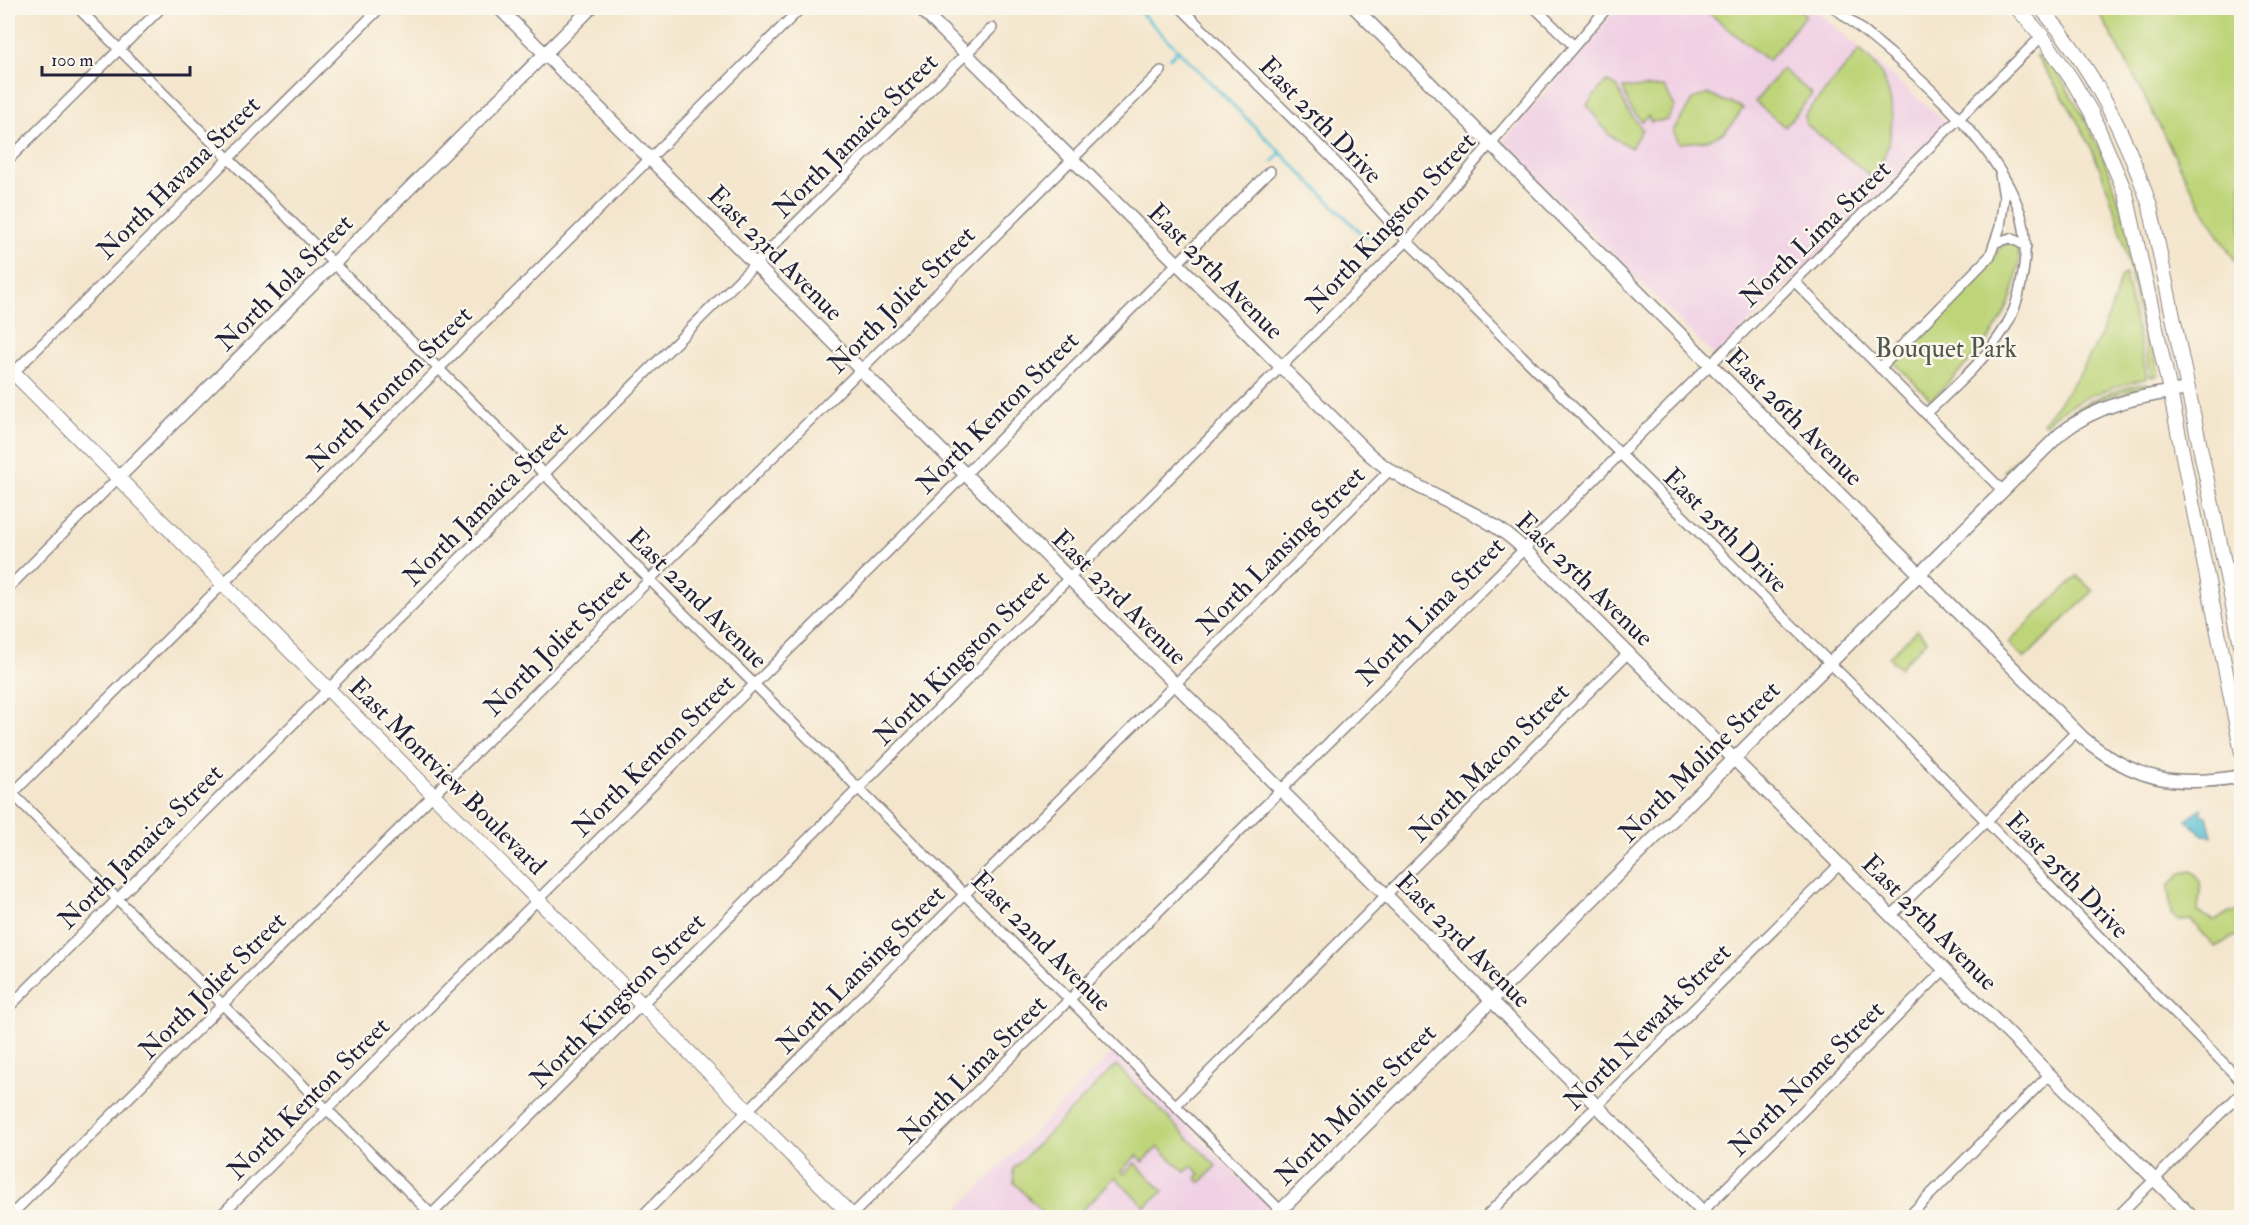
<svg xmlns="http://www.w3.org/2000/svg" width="2249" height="1225" viewBox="0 0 2249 1225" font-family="'IM FELL Double Pica',serif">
<rect width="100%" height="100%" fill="#fbf7ec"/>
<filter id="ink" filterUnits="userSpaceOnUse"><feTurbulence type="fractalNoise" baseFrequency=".0167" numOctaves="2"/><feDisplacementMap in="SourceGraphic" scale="12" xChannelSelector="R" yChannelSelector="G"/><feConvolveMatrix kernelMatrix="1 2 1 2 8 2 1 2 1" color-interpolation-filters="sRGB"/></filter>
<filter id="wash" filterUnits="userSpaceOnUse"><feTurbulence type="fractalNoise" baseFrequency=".008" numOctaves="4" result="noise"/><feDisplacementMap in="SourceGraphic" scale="24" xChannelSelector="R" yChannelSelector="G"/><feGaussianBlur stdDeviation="1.35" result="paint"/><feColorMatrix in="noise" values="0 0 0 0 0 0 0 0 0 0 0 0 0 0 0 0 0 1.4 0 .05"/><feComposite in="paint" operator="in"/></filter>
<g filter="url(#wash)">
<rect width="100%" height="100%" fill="#f4e6cd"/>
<g fill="#f0d0e4">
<polygon points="1618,8 1813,8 1949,125 1715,357 1502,143"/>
<polygon points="1113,1052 1269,1207 1258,1218 949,1218"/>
</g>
<g fill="#bdd478" stroke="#707b5a" stroke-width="1.5">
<polygon points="1703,8 1797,8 1806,15 1768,61"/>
<path d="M2096,8H2241V269C2183,187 2148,93 2096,8Z"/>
<path d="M1860,50C1901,84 1899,136 1873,178L1806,124L1805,115Z"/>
<path d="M2041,54L2048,57L2083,115L2111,176L2129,234L2159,376L2151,377C2136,301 2125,222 2092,150C2077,116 2056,87 2036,55Z"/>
<polygon points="1782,69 1812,94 1785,127 1755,102"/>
<polygon points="1606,81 1618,87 1626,108 1642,129 1631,148 1609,135 1587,105"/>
<polygon points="1664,87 1675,107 1667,120 1651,122 1648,116 1642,122 1629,106 1623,88"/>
<path d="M1706,94L1743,108C1724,139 1714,141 1679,143L1673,131L1693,99Z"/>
<path d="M2008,242L2017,247C2021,257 2018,269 2016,280C2006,331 1967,364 1931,400L1893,361L1986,269L1999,249Z"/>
<path d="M2125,274L2147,378C2107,390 2078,395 2045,424L2043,422C2082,377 2107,333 2121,276Z"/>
<path d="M2147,383L2148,386L2099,399L2067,416L2007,473L2004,471C2053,422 2077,397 2147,383Z"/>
<polygon points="2077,576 2093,591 2024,659 2008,643"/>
<polygon points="1917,629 1927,640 1899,668 1889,657"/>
<path d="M2191,871C2207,879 2198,897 2198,912L2215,921L2229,912H2238L2241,915V933L2215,947L2191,920L2180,921L2171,914L2168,886L2182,873Z"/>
<polygon points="1116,1065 1216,1166 1200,1183 1196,1178 1200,1174 1192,1166 1185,1172 1158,1147 1143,1162 1137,1155 1121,1171 1124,1174 1135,1163 1163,1191 1145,1207 1115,1177 1080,1212 1082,1217 1047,1217 1014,1183 1013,1169"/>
</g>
<polygon fill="#57bfd4" stroke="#3c7088" stroke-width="1.5" points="2202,808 2202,815 2207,816 2212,836 2203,835 2186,819"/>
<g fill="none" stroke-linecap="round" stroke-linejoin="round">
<g stroke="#57bfd4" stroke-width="3">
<polyline points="1136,8 1364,236 1373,236"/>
<polyline points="1170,58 1178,50"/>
<polyline points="1272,162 1281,153"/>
</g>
</g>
</g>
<g filter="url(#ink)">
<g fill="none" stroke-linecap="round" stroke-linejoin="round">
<defs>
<g id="minor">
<polyline points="78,8 1288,1218"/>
<polyline points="1181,8 1330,156 1407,241 1869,702 2242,1082"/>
<polyline points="1535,8 1574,46"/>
<path d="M1835,8C1897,58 1994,134 2020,212C2028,235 2026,260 2021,284C2018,299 2014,313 2006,326C1986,360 1954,387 1926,414"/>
<polyline points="8,160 161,8"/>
<polyline points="1996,242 2011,238 2026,246"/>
<polyline points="1795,282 2003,491"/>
<polyline points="1880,368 1990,256 2000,227 2004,197 2000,175"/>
<polyline points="13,373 380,8"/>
<polyline points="8,588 118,478"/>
<polyline points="8,789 435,1218"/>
<polyline points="8,798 801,8"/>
<polyline points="1892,915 2077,731"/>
<polyline points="8,1008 992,28"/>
<polyline points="1176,1105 1629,652"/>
<polyline points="8,1218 1161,71"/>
<polyline points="218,1218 1270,171"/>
<polyline points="428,1218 1407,241 1607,8"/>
<polyline points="640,1218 1389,471"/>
<polyline points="849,1218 2042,36"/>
<polyline points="1484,1218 1840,864"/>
<polyline points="1696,1218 1945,969"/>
<polyline points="1907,1218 2050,1074"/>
<polyline points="2116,1218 2242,1092"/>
</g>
<g id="tertiary">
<polyline points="499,8 1709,1218"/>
<path d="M920,8L1369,454C1415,495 1478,505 1523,548L2193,1218"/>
<path d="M1355,8L2083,738C2135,781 2176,788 2242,776"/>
<polyline points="118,478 591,8"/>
<polyline points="8,1211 14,1218"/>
<path d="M1273,1218L2060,434C2097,404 2141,396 2188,389"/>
</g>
<g id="secondary">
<polyline points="2017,8 2042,36 2072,80 2091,112 2126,194 2170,391 2242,753"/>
<path d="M2041,8C2092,66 2125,133 2150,206L2242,649"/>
<polyline points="8,367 854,1218"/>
</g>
</defs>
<use href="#minor" stroke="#8b8484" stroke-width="12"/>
<use href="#tertiary" stroke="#8b8484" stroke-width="15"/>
<use href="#secondary" stroke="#8b8484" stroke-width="16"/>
<use href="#minor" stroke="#fff" stroke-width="9"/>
<use href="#tertiary" stroke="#fff" stroke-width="12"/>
<use href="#secondary" stroke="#fff" stroke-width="14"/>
</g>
</g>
<g text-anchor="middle" stroke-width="5" stroke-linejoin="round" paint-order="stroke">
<g font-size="26" fill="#22223b" stroke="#fbf7ec">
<text transform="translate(1321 120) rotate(46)" y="9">East 25th Drive</text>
<text transform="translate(855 135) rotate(-45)" y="9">North Jamaica Street</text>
<text transform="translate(178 177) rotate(-45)" y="9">North Havana Street</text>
<text transform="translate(1390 222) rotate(-47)" y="9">North Kingston Street</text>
<text transform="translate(1815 233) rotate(-44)" y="9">North Lima Street</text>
<text transform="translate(776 253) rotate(45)" y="9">East 23rd Avenue</text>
<text transform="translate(1216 271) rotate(45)" y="9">East 25th Avenue</text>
<text transform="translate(284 282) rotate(-45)" y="9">North Iola Street</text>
<text transform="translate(901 299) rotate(-45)" y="9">North Joliet Street</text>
<text transform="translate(389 388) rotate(-45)" y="9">North Ironton Street</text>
<text transform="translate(997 412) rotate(-45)" y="9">North Kenton Street</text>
<text transform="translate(1795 417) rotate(45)" y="9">East 26th Avenue</text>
<text transform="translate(485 503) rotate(-45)" y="9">North Jamaica Street</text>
<text transform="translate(1726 530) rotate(45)" y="9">East 25th Drive</text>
<text transform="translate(1280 550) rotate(-45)" y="9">North Lansing Street</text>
<text transform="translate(1585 579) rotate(44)" y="9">East 25th Avenue</text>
<text transform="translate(1120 597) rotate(45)" y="9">East 23rd Avenue</text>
<text transform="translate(698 598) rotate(45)" y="9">East 22nd Avenue</text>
<text transform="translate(1430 611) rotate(-45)" y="9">North Lima Street</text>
<text transform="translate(557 642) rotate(-45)" y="9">North Joliet Street</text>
<text transform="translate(961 657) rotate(-45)" y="9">North Kingston Street</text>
<text transform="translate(653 755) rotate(-45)" y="9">North Kenton Street</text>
<text transform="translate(1699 761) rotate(-45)" y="9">North Moline Street</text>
<text transform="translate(1489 762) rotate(-45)" y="9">North Macon Street</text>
<text transform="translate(448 776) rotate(45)" y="9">East Montview Boulevard</text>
<text transform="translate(140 846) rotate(-45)" y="9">North Jamaica Street</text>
<text transform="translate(2068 875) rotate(46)" y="9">East 25th Drive</text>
<text transform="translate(1930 922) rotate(45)" y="9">East 25th Avenue</text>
<text transform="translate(1464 940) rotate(45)" y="9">East 23rd Avenue</text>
<text transform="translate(1042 941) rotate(45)" y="9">East 22nd Avenue</text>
<text transform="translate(860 969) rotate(-45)" y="9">North Lansing Street</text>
<text transform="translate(212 985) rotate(-45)" y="9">North Joliet Street</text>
<text transform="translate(617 1000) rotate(-45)" y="9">North Kingston Street</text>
<text transform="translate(1647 1026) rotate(-45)" y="9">North Newark Street</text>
<text transform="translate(972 1069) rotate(-45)" y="9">North Lima Street</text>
<text transform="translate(1806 1078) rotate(-45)" y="9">North Nome Street</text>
<text transform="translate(308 1098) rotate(-45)" y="9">North Kenton Street</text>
<text transform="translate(1355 1104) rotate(-45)" y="9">North Moline Street</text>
</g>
<g font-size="26" fill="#50574d" stroke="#fbf7ec">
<text x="1946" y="357">Bouquet Park</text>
</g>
</g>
<rect width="2249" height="1225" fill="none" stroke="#fbf7ec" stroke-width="30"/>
<path d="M42 66v9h148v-9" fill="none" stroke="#22223b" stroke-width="3"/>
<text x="51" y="66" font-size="18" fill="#22223b" stroke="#fbf7ec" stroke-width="4.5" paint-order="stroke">100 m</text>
</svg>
